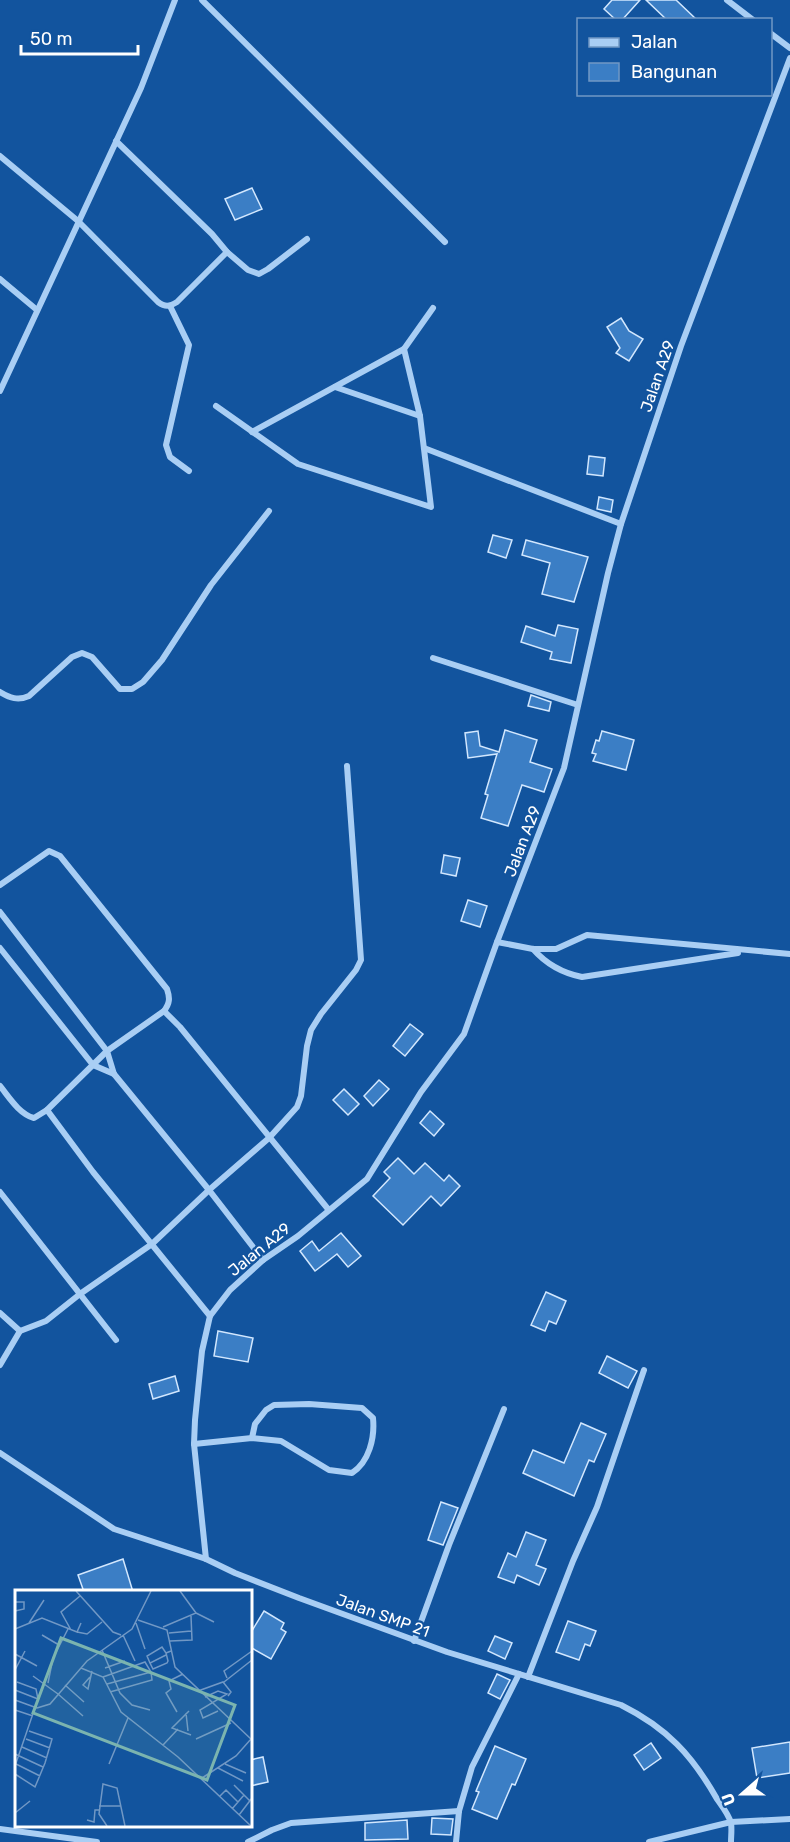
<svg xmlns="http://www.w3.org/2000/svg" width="790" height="1842" viewBox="0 0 790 1842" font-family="Rubik,sans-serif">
<rect width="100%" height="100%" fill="#12549e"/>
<g fill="#3b7ec5" stroke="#d2e7fe" stroke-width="1.5">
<polygon points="612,0 640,0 622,20 616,20 604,9"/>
<polygon points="646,0 676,0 697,20 667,20"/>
<polygon points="252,188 262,209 235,220 225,199"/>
<polygon points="621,318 629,331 643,339 629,361 616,353 620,348 607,327"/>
<polygon points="589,456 605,458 603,476 587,474"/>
<polygon points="599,497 613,500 611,512 597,509"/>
<polygon points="493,535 512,540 506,558 488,552"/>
<polygon points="526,540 588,557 574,602 542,594 550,563 522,555"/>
<polygon points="558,625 578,629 571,663 550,659 552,652 521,642 526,626 555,636"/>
<polygon points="531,695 551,702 549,711 528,706"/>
<polygon points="505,730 537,740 530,762 552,769 544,792 522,785 508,826 481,818 488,795 485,794 497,754 468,758 465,733 478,731 480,746 499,752"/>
<polygon points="602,731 634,740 626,770 593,761 596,754 592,753 596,740 599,741"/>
<polygon points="444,855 460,858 456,876 441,873"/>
<polygon points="468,900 487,906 480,927 461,921"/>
<polygon points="410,1024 423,1034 405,1056 393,1046"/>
<polygon points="379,1080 389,1089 373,1106 364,1096"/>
<polygon points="344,1089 359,1104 348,1115 333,1100"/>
<polygon points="430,1111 444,1124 434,1136 420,1123"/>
<polygon points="398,1158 414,1174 425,1163 444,1181 449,1175 460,1186 441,1206 431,1196 403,1225 373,1196 390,1178 384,1172"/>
<polygon points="341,1233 361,1256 348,1267 337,1254 315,1271 300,1251 312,1241 319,1251"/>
<polygon points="546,1292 566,1301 556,1324 549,1321 545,1331 531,1325"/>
<polygon points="218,1331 253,1338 248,1362 214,1356"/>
<polygon points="607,1356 637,1371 628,1388 599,1373"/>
<polygon points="175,1376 179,1391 153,1399 149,1384"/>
<polygon points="581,1423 606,1434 594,1462 589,1460 574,1496 523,1473 533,1450 564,1463"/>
<polygon points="441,1502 458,1508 443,1545 428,1540"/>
<polygon points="526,1532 546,1540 536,1565 546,1569 539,1585 517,1575 514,1583 498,1577 508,1553 516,1557"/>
<polygon points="123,1559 133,1592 84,1592 78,1575"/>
<polygon points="264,1611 284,1623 281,1629 286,1632 271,1659 250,1647 250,1634"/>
<polygon points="568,1621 596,1631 590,1646 585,1644 579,1660 556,1652"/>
<polygon points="495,1636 512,1643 505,1659 488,1651"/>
<polygon points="497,1674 510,1680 500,1699 488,1693"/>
<polygon points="790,1742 790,1773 757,1778 752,1748"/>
<polygon points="651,1743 661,1758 644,1770 634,1755"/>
<polygon points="495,1746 526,1759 515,1785 512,1784 497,1819 472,1809 479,1792 476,1791"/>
<polygon points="263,1757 268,1782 250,1786 250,1760"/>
<polygon points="432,1818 453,1819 451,1835 431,1834"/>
<polygon points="407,1820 408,1839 365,1840 365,1823"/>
</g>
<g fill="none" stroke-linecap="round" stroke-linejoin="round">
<g stroke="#a9cef4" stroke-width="6">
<polyline points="202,0 445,242"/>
<polyline points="727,0 753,20"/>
<polyline points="770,33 790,48"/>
<path d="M0,156L78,221L158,302C165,307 169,307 177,302L227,252L212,234L116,141"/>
<polyline points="227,252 248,270 259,274 268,269 307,239"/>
<polyline points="0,279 37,310"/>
<polyline points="170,306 189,345 166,445 170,457 189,471"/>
<polyline points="335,387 420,416"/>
<polyline points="0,391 141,88 175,0"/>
<polyline points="216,406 298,464 431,507 420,416 404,349 433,308"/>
<polyline points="252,432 404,349"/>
<polyline points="424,448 621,524"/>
<polyline points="433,658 578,705"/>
<path d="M0,692C10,698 18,701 29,696L72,657L82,653L92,657L120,689H132L143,682L162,660L211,585L269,511"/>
<path d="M0,885L49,851L60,856L167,989C170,998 170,1003 164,1011L180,1027L328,1209"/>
<polyline points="0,912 107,1051 114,1074 209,1190 263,1260"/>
<polyline points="497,942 533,949 556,949 587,935 790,954"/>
<polyline points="0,948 93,1065 114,1074"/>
<path d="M533,949C547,965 562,973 582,977L738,953"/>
<path d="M0,1086C9,1097 19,1114 34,1118L47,1110L93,1172L210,1316"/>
<polyline points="47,1110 107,1051 164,1011"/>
<polyline points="0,1192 116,1340"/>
<polyline points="0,1313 20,1331"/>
<polyline points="0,1365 20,1331 46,1321 80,1294 152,1244 209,1190 269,1138 297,1107 301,1096 307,1046 311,1030 321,1014 356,970 361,960 347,766"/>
<path d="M194,1444L252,1438L281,1441L329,1470L352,1473C369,1462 375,1438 373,1418L362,1408L309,1404L274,1405L266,1410L255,1424L252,1438"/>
<path d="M0,1453L114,1529L206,1559L235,1573L299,1598L447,1652L621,1705C667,1728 692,1755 717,1799C722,1806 729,1815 731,1823C732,1829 731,1836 731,1842"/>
<polyline points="206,1559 194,1444 195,1420 202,1351 210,1316 230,1290 263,1260 298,1236 367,1179 421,1092 464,1034 497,942 564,768 608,573 621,524 681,346 790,58"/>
<polyline points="414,1641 449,1545 504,1409"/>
<polyline points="528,1677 573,1561 597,1507 644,1370"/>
<polyline points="0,1829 97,1842"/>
<polyline points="248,1842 272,1830 291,1823 459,1811"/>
<polyline points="456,1842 459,1811 472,1767 519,1674"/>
<polyline points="649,1842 731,1822 790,1819"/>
</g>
</g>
<g text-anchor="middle" stroke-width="4.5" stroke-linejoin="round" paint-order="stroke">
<g font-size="16" fill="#fff" stroke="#12549e">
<text transform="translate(657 376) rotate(-71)" y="6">Jalan A29</text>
<text transform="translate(522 841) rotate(-69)" y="6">Jalan A29</text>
<text transform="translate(259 1249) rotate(-39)" y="6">Jalan A29</text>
<text transform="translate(383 1615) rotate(20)" y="6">Jalan SMP 21</text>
</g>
</g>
<g transform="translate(15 1590)">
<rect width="237" height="237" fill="#12549e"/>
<path fill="none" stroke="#7198c5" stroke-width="1.5" d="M61,1L98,42L106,45M0,12H9V19L0,21M181,23L199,32M123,30L152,40L160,77L237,150M14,33L29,10M121,33L130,59M148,37L181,23L165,1M0,39L27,28L62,42L66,33M56,40L46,22L65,6M62,42L72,44L87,32M154,43L176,41M27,45L44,55M108,45L120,71M155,51L177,50L176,26M87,60L105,103L117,115L135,120M0,64L22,76M151,65L135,73L138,79L152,73L153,71L151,63L156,61M135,73L132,66L147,57L151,63M66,78L88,87L106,122L163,167L236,236M90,78L110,71M0,80L10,61M18,86L43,104M75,87L68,95L73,99L77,81M88,87L130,72L136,82L137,90L95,102M212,88L209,81L237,61M209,92L237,70M33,93L38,68L53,39M92,94L136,82M50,95L69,112M0,100L23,109M183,101L208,92L216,102L213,106M43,104L68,126M190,107L203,101L212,104L185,120L188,128L203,121M0,110L22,118M22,118L35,114L72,71L117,39L136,1M0,120L18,126M174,121L157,138L176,145M162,122L151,103L156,99L154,91L168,84M171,123L173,141M11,149L35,158M181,149L216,133M148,155L163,139M7,157L32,168M0,164L28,177M1,174L25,186M94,174L113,128M210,174L231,183M0,176L23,109L21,99L2,92M203,178L228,191M0,184L20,197L30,173L37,149L14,141M187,188L221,166L236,149M219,195L235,211M205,206L211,200L223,212M84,216H106M217,219L229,205M0,223L15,211M224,225L237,208M72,230L79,232L80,220H84M92,236L84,224L88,194L102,198L110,236"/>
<path fill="#7bb4af" fill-opacity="0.15" stroke="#7bb4af" stroke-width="3" d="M46,48L220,115L192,190L18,123Z"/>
<rect width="237" height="237" fill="none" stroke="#fff" stroke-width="3"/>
</g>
<rect x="577" y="18" width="195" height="78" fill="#12549e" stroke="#7198c5" stroke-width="1.5"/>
<rect x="589" y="38" width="30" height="9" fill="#a9cef4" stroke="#7198c5" stroke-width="1.5"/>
<text x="631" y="48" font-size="18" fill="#ffffff">Jalan</text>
<rect x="589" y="63" width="30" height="18" fill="#3b7ec5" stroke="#7198c5" stroke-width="1.5"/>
<text x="631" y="78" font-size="18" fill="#ffffff">Bangunan</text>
<g transform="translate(742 1794) rotate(249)" stroke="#12549e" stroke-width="4.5" paint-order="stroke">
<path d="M0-4.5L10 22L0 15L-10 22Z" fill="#ffffff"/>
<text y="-9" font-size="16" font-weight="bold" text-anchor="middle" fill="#ffffff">U</text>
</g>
<path d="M21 45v9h117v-9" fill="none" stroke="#ffffff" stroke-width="3"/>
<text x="30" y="45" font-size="18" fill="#ffffff" stroke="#12549e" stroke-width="4.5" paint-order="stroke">50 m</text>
</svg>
